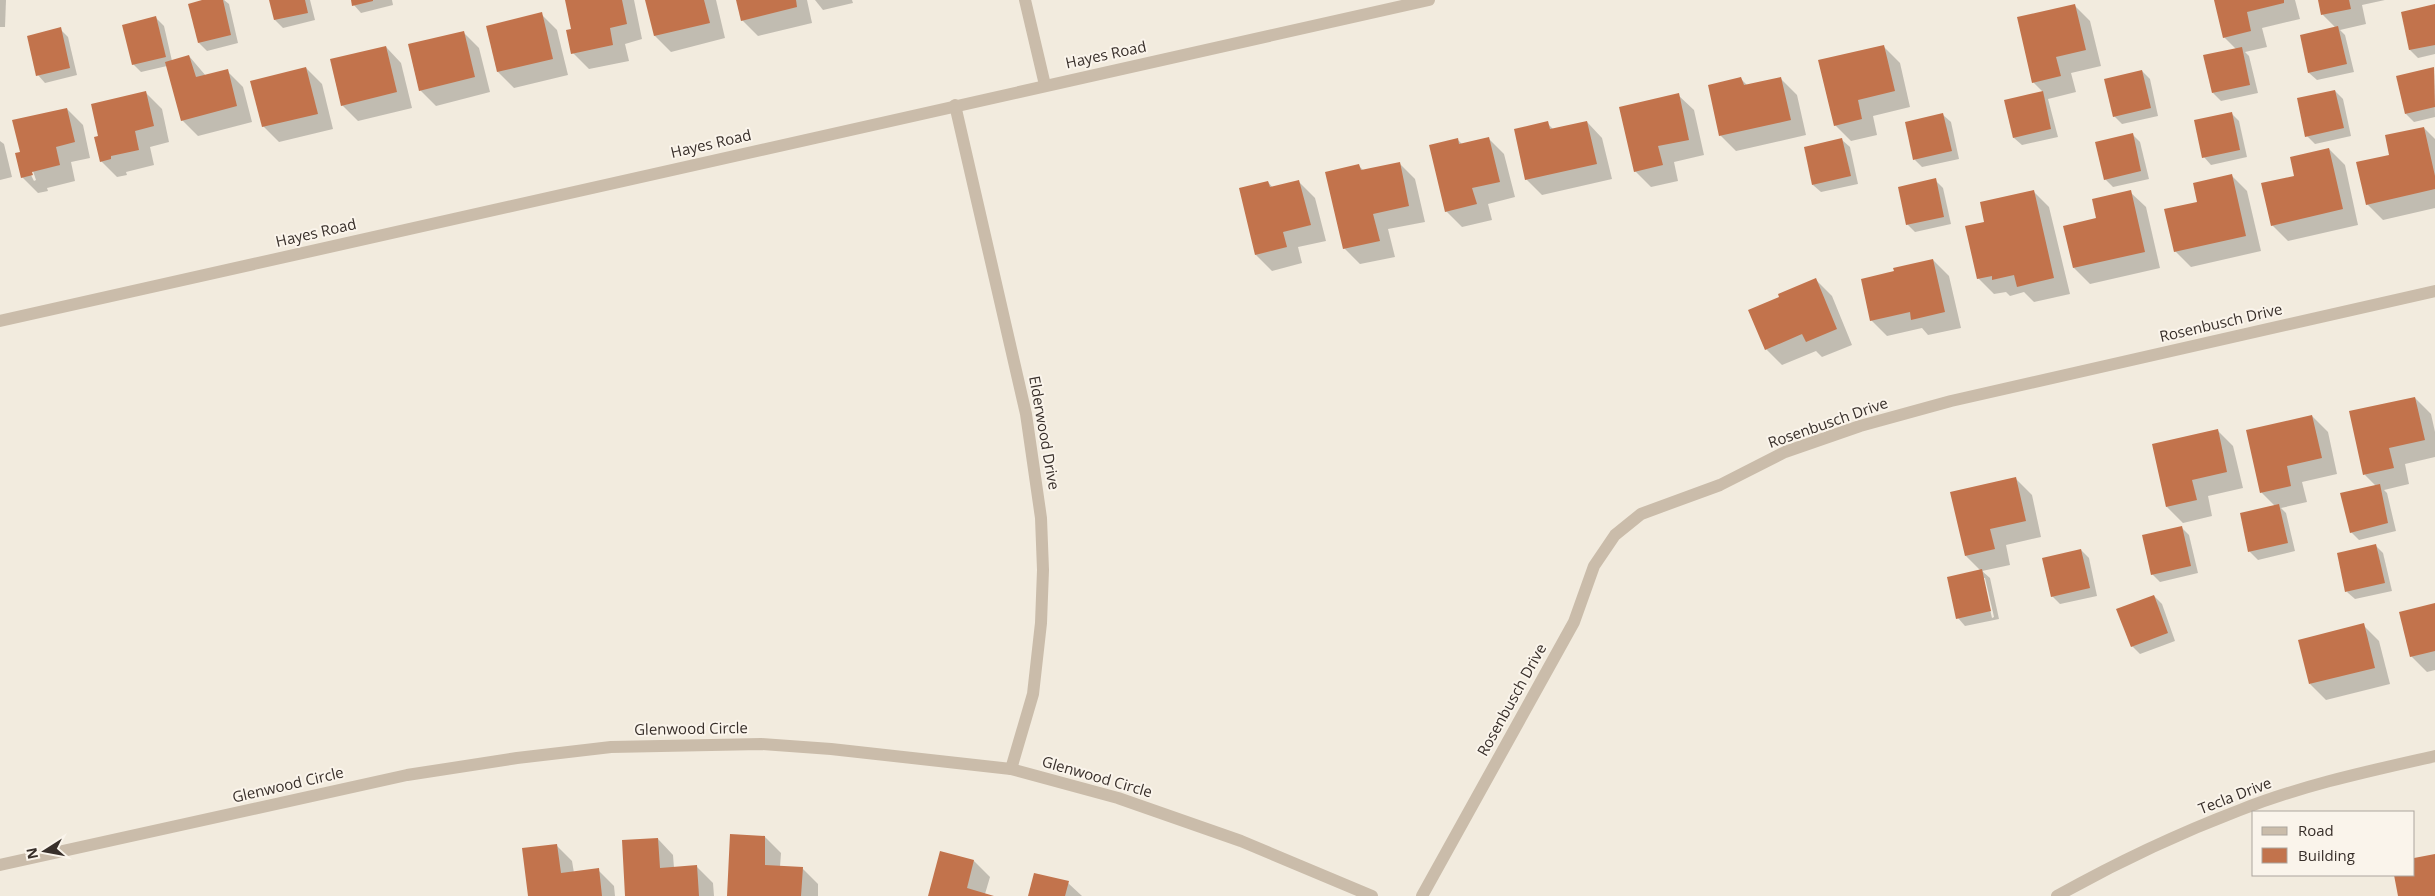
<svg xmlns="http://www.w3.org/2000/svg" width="2435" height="896" viewBox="0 0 2435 896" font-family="'Open Sans',sans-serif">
<rect width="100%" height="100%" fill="#f2ebde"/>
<g fill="#0003" fill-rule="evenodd">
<polygon points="0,0 6,0 5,27 0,27"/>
<polygon points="207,0 224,0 229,4 238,43 207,51 199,43"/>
<polygon points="271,0 310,0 315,20 283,28 275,20"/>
<polygon points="352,0 392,0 393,5 361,13 354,5"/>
<polygon points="566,0 634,0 642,39 625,44 629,61 589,69 573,53 573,30"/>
<polygon points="646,0 716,0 725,38 671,52 655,36"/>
<polygon points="737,0 807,0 812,23 758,36 742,20"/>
<polygon points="815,0 852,0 853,3 823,10"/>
<polygon points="2215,0 2295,0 2300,19 2262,28 2267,47 2245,52 2249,56 2258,93 2221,101 2213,93 2236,49 2224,37"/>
<polygon points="2319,0 2385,0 2362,5 2366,24 2340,30 2345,35 2354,72 2317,80 2309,73 2336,28 2323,15"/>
<polygon points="2074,5 2090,21 2101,66 2071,73 2076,92 2048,99 2058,137 2022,145 2014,138 2043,92 2033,82"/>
<polygon points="2435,6 2435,54 2418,58 2410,50 2402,13"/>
<polygon points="541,14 557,30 568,75 514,88 498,72 487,27"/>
<polygon points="156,18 164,26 172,61 189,56 206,76 227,71 243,87 252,122 198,136 182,120 167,66 141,72 133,64"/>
<polygon points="60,29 68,37 77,75 45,83 38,75"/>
<polygon points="463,32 479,48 490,92 436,106 420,90"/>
<polygon points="386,47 401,63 412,108 358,121 342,105"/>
<polygon points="1884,47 1900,63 1910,107 1873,116 1877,135 1851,141 1835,125"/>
<polygon points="306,68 322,84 333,129 279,142 263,126"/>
<polygon points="2434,69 2435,117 2414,122 2406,114"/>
<polygon points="2142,71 2150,79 2158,116 2122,124 2114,116"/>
<polygon points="1741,79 1748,86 1781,79 1797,95 1806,135 1736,151 1720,135"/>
<polygon points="2335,91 2343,99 2351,136 2315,144 2307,136"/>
<polygon points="146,93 162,109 169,142 150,147 154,165 126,172 127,175 117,177 101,161"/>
<polygon points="1678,95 1694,110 1704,155 1674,162 1678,181 1651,187 1635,171"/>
<path d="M67,109L83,125L90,158L71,162L75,181L47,188L48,191L38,193L22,177L21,153ZM32,168L36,180L34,181L31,175Z"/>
<polygon points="2231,113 2239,121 2247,157 2211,165 2204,157"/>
<polygon points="1943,115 1951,122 1959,159 1922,167 1915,160"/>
<polygon points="1587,122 1602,138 1612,179 1542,195 1526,179 1547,123 1554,130"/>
<polygon points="2424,128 2435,139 2435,208 2383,220 2367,204 2391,155"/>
<polygon points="2132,134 2140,142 2149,179 2113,187 2105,179"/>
<polygon points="1488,138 1504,154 1515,197 1488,204 1492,220 1462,227 1446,211 1457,139 1462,144"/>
<polygon points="1842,140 1850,147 1858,184 1821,192 1813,185"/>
<polygon points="0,141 4,144 12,177 0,180"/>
<polygon points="2329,149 2345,165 2358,225 2288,241 2272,225 2296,177"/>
<polygon points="1399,163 1415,179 1425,222 1388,229 1395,257 1360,264 1344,248 1359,166 1364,171"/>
<polygon points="2231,175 2247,191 2261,251 2191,267 2175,251 2199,203"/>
<polygon points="1935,180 1943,188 1951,224 1915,232 1907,224"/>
<polygon points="1268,182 1273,188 1299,182 1315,198 1326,241 1298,247 1302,263 1272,271 1256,255"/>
<polygon points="2033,191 2049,207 2070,294 2034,302 2024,292 2010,296 2006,292 1994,294 1978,278 1986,223"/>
<polygon points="2130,192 2146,207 2160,268 2090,284 2074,268 2098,219"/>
<polygon points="1933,260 1949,276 1961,328 1928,335 1922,328 1887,336 1871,320 1895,272"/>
<polygon points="1816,280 1832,296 1852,345 1822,357 1816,351 1782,365 1766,349"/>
<polygon points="2415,398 2431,414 2435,432 2435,457 2405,464 2409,484 2384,490 2387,493 2396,531 2359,540 2351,532 2376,486 2365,475"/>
<polygon points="2312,416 2328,432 2337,474 2302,482 2307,502 2281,508 2286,513 2295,551 2258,560 2250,552 2241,514 2275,506 2262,493 2248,431"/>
<polygon points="2217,430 2233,446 2243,488 2208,496 2212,516 2183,523 2167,507"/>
<path d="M2016,479L2032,495L2041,537L2006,545L2010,565L1982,571L1990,578L1999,619L1965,626L1958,618L1981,571L1966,556ZM1983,578H1985L1994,617L1992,618Z"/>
<polygon points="2181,527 2189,535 2198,573 2160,582 2152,574"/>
<polygon points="2375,545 2383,553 2392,591 2355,599 2347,592"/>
<polygon points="2081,550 2089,558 2097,596 2060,604 2052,596"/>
<polygon points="2154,596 2162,604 2175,641 2140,654 2132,646"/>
<polygon points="2435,604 2435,670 2427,672 2411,656"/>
<polygon points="2363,625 2379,641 2390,684 2326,700 2310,684"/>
<polygon points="765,837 781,853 780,867 802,868 818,884 818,896 728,896"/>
<polygon points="658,839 673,855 674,868 697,867 713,883 714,896 626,896"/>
<polygon points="556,845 572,861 574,873 598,870 614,886 615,896 529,896"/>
<polygon points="941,852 974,861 990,877 985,894 991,896 929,896"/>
<polygon points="1068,883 1082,896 1030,896"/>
</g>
<g fill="#c2734c">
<polygon points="202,0 223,0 231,35 198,43 188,4"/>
<polygon points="269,0 305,0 308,13 274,20"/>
<polygon points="351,0 373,0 373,1 352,6"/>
<polygon points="565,0 622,0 627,24 610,28 613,45 571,54 566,30 571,29"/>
<polygon points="645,0 704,0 710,23 654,36"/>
<polygon points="736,0 796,0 797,7 741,21"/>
<polygon points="2214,0 2284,0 2284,3 2247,12 2251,31 2223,38"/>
<polygon points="2318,0 2349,0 2351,9 2321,15"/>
<polygon points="2075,4 2086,50 2056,57 2061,76 2032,83 2017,17"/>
<polygon points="2435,4 2435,45 2409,50 2401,12"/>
<polygon points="542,12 553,59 497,72 486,26"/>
<polygon points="156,16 166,57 132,65 122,25"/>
<polygon points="2338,26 2347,64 2308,73 2300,35"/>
<polygon points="61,27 70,68 36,76 27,36"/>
<polygon points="464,31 475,77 419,91 408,44"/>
<polygon points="1884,45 1895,91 1858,100 1862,119 1834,126 1818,60"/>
<polygon points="386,46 397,92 341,106 330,59"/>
<polygon points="2242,47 2250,85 2212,93 2203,55"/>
<polygon points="189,55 196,77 228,69 237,106 181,121 165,62"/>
<polygon points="306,67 318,114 262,127 250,81"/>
<polygon points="2434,67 2435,107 2405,114 2396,76"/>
<polygon points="2142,70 2151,108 2113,117 2104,79"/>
<polygon points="1741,77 1744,85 1781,77 1791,120 1719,136 1708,85"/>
<polygon points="2335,90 2344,128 2305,137 2297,98"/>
<polygon points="146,91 154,126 135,131 139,150 111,156 111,159 100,162 94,137 98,136 91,104"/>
<polygon points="2043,91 2051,129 2013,138 2004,100"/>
<polygon points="1679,93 1689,140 1658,146 1663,165 1634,172 1619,107"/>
<polygon points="67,108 75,142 56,147 60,165 32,172 33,175 21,178 15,153 20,152 12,120"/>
<polygon points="2232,112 2240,150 2202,158 2194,120"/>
<polygon points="1943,113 1952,151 1913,160 1905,122"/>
<polygon points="1548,121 1550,129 1587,121 1597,164 1525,180 1514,129"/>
<polygon points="2424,127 2435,176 2435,189 2366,205 2356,162 2389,155 2385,135"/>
<polygon points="2133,133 2141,171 2104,180 2095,142"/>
<polygon points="1489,137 1500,182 1472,188 1477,204 1445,212 1429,145 1458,138 1459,144"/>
<polygon points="1842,138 1851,176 1812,185 1804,147"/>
<polygon points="2329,148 2343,209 2271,226 2261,183 2294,176 2290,157"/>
<polygon points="1400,162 1409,206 1373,214 1380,241 1343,249 1325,172 1359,164 1361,170"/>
<polygon points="2232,174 2246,236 2174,252 2164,209 2197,202 2193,183"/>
<polygon points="1936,178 1944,217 1906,225 1898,187"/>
<polygon points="1299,180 1311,225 1283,232 1287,247 1255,255 1239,188 1268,181 1270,187"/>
<polygon points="2034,190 2054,278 2017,287 2014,275 1992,280 1992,276 1977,279 1965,226 1984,222 1980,202"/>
<polygon points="2131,190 2145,252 2073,268 2063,226 2096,218 2092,199"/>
<polygon points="1933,259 1945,312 1911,320 1910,312 1870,321 1861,279 1894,271 1893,268"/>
<polygon points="1816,278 1837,329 1806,342 1802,334 1765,350 1748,310 1779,297 1778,294"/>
<polygon points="2415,397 2425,440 2389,448 2394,468 2363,475 2349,411"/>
<polygon points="2312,415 2322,458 2287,466 2291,486 2260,493 2246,430"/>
<polygon points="2218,429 2227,472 2192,480 2197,500 2166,507 2152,444"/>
<polygon points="2016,477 2026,521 1990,529 1995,549 1965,556 1950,492"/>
<polygon points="2380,484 2388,523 2350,533 2340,493"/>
<polygon points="2279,504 2288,543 2248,552 2240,513"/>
<polygon points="2182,526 2191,566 2151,575 2142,535"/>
<polygon points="2376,544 2385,583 2345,592 2337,553"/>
<polygon points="2081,549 2090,588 2051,597 2042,558"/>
<polygon points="1982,569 1991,611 1956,619 1947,577"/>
<polygon points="2154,595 2168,633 2131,647 2116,609"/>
<polygon points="2435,603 2435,651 2410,657 2399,612"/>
<polygon points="2364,623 2375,668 2309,684 2298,640"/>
<polygon points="730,834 765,836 765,865 803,867 801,896 727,896"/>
<polygon points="658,838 660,868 697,865 699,896 625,896 622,840"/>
<polygon points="557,844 561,873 599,868 602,896 528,896 522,848"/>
<polygon points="940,851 974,860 967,888 994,896 928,896"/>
<polygon points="2435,854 2435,896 2398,896 2394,875 2414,875 2414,858"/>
<polygon points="1034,873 1069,881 1065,896 1028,896"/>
</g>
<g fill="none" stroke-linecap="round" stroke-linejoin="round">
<g stroke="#cabcaa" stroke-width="12">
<polyline points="1025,0 1045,85"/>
<polyline points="955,105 1026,414 1041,518 1043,570 1041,623 1033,694 1011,769"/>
<polyline points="0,865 407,775 517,758 611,747 761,744 831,749 1011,769 1118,798 1241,841 1372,896"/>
<polyline points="1422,896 1574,622 1594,566 1615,535 1641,514 1720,485 1785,452 1860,426 1951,401 2435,291"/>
<path d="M2057,896C2116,863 2177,834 2240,810C2303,785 2369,771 2435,756"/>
</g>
<polyline stroke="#cabcaa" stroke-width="12" points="0,321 1429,0"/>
</g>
<g text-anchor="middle" stroke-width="4" stroke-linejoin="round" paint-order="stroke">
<g font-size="15" fill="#382f2a" stroke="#faf4eb">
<text transform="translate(1106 55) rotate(-12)" y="5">Hayes Road</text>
<text transform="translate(711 144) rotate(-13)" y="5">Hayes Road</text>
<text transform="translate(316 233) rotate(-13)" y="5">Hayes Road</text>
<text transform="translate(2221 323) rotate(-13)" y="5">Rosenbusch Drive</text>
<text transform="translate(1828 423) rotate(-19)" y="5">Rosenbusch Drive</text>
<text transform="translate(1044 433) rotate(80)" y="5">Elderwood Drive</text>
<text transform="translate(1512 700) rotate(-61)" y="5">Rosenbusch Drive</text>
<text transform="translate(691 729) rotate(-1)" y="5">Glenwood Circle</text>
<text transform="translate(1097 777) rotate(16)" y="5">Glenwood Circle</text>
<text transform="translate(288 785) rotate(-13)" y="5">Glenwood Circle</text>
<text transform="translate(2235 796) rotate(-21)" y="5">Tecla Drive</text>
</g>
</g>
<rect x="2252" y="811" width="162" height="65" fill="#faf4eb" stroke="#aca59e"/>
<rect x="2262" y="827" width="25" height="8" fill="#cabcaa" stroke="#aca59e"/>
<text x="2298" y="836" font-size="15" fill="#382f2a">Road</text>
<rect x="2262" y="848" width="25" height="15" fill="#c2734c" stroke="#aca59e"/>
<text x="2298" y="861" font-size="15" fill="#382f2a">Building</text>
<g transform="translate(45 851) rotate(259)" stroke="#faf4eb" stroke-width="4" paint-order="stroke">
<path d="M0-4L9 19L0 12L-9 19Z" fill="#382f2a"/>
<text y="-8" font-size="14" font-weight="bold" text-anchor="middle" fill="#382f2a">N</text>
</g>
</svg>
